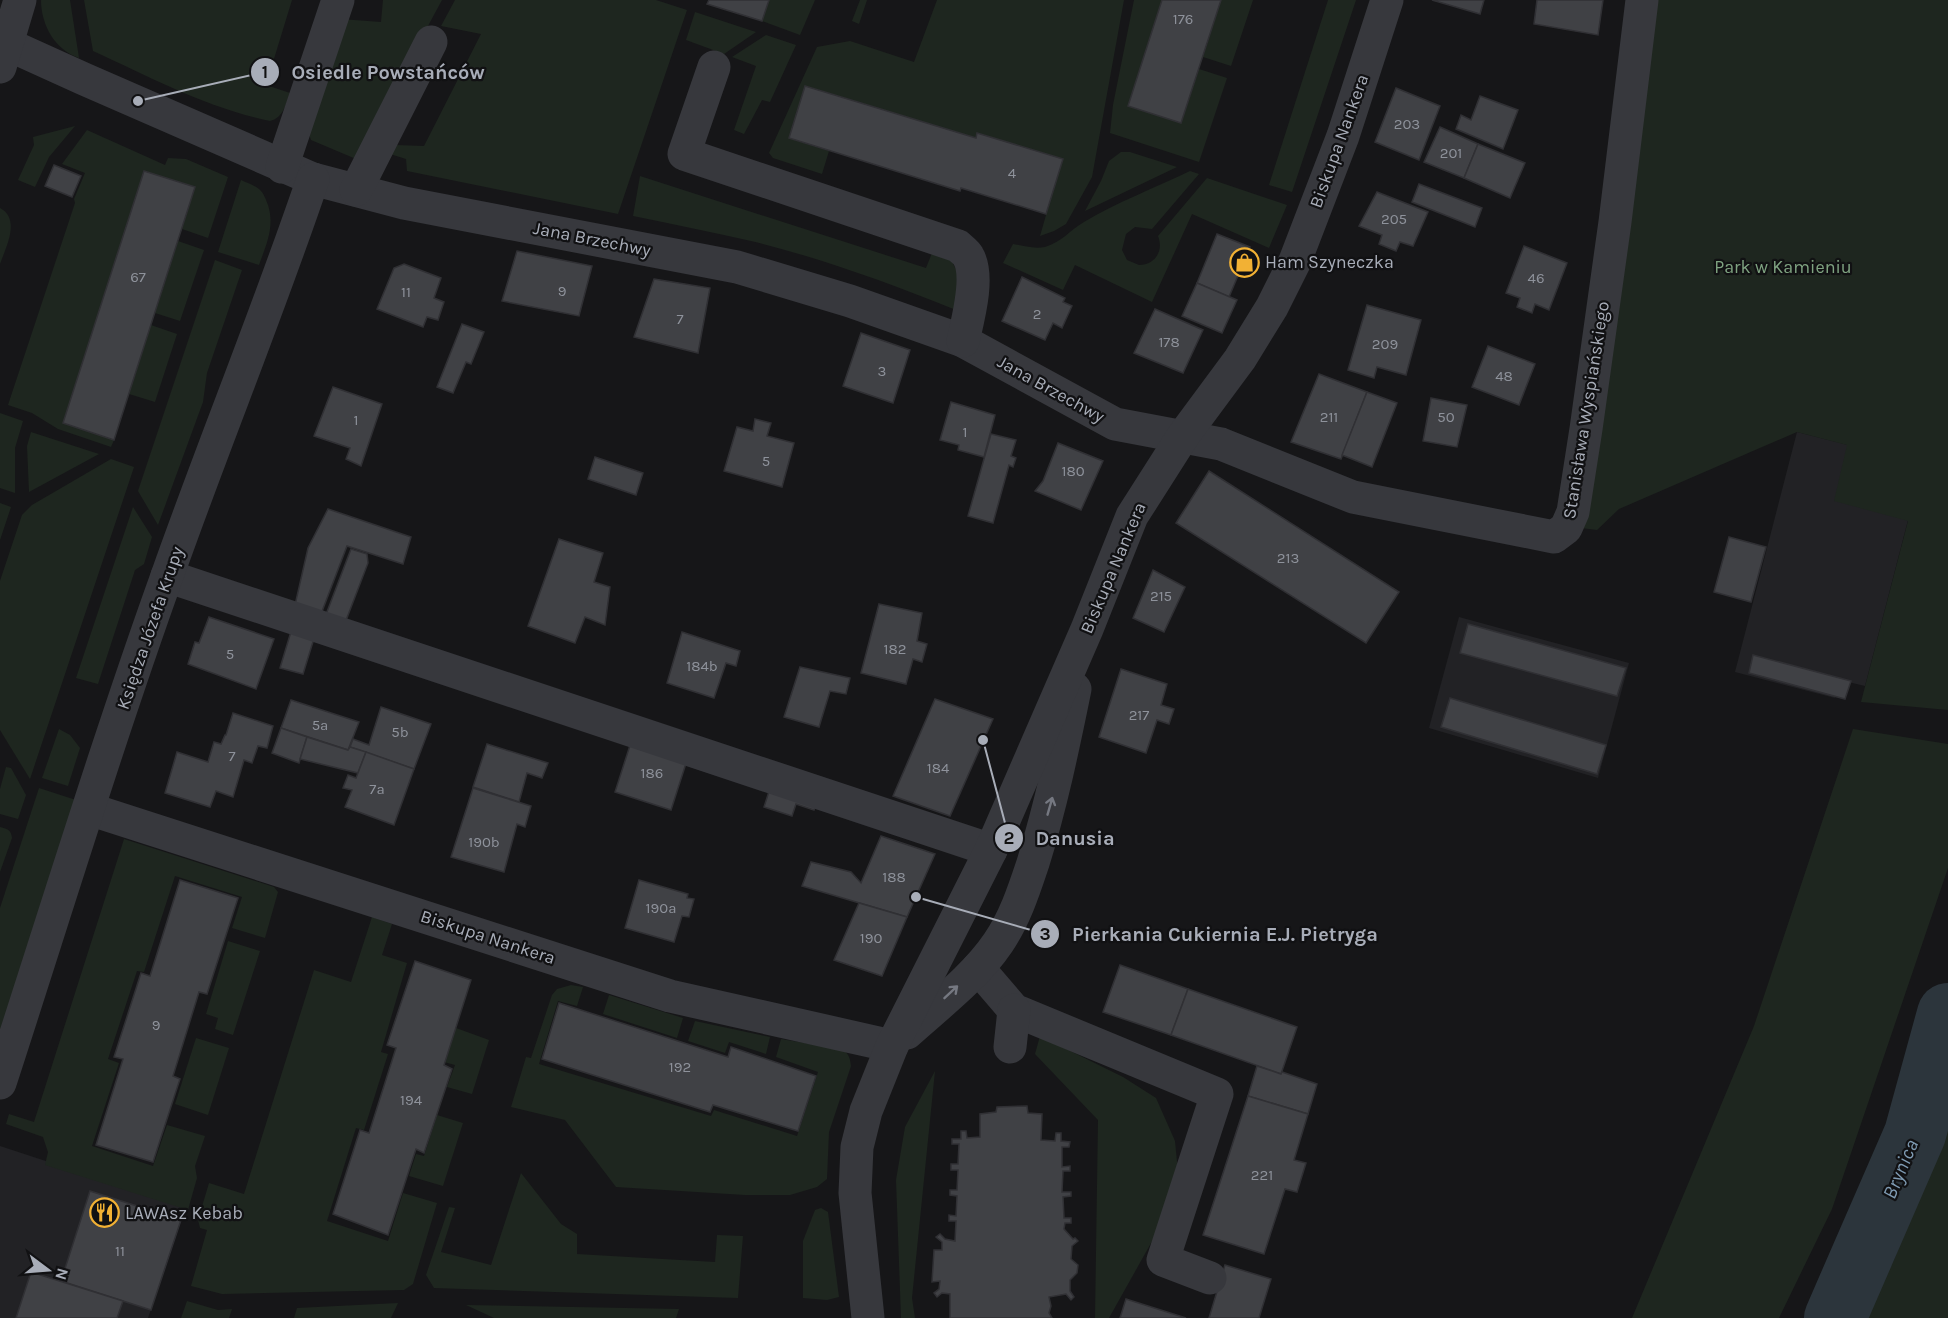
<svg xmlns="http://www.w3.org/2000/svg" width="1948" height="1318" viewBox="0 0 1948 1318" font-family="Karla,sans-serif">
<rect width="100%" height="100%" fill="#161618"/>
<g fill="#222225">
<polygon points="1797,432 1848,445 1908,520 1865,686 1840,680 1835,698 1735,672"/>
<polygon points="1459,617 1629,663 1598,778 1429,728"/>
<polygon points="0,1146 186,1207 148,1318 0,1318"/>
</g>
<g fill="#1e261f">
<path d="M41,0H70L79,58C55,50 41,25 41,0Z"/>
<path d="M84,0H292L266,85L290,93C286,104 283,118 270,121C207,108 150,77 93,51Z"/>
<polygon points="383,0 442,0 356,159 311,140 309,134 341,19 381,22"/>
<polygon points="455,0 656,0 687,10 618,214 407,171 406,159 390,154 396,145 424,146 481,34 441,26"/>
<polygon points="769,0 815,0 800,35 762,21"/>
<polygon points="860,0 867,0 859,24 852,21"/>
<polygon points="937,0 1124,0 1092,177 1066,224 1054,231 1040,236 1062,159 978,133 976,138 806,86 789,138 829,151 822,174 773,158 769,153 817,47 850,41 914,62"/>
<polygon points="1134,0 1162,0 1128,106 1181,123 1199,69 1227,78 1199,162 1110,133 1113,105"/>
<polygon points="1221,0 1253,0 1231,66 1203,57"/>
<polygon points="1328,0 1356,0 1292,192 1269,185"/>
<polygon points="1653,0 1948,0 1948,710 1861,702 1908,521 1834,501 1847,445 1797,432 1619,509 1597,530 1581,528"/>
<polygon points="695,12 756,32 724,54 686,40"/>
<polygon points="766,35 796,45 770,102 762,100 744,134 734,130 756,66 732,57"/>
<polygon points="75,126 49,157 35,187 18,180 34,145 33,137"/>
<polygon points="87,130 165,165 168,158 186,159 228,177 208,238 182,229 195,187 144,171 63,423 114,440 111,447 58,429 32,413 8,405 75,203 74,199 85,173 62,164"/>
<polygon points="1121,152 1130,152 1177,167 1085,211 1101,181 1109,161"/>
<path d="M1190,171L1199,174L1152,229L1135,227L1126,234L1122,250L1127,260L1139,265C1155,265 1164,251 1158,236L1207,178L1287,205L1269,248L1192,214L1152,302L1075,265L1063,290L1003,263L1013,244C1023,246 1034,249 1045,247C1062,242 1070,230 1084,222C1117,202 1155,188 1190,171Z"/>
<path d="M640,176L926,268L934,248L951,259L958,274L956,310C889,283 821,258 751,241C712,232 672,224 633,216Z"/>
<path d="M241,180C247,183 254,185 259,189C264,193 266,200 268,205C275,227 266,245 259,265L218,252Z"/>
<path d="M0,208C21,219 6,247 0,264Z"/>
<polygon points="178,241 204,250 180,321 155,313"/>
<polygon points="215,260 242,270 207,373 203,402 158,525 138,491"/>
<polygon points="151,325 177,334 155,402 129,394"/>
<polygon points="0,413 23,421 15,448 15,493 0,488"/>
<polygon points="31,432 99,454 29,492 27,446"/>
<polygon points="111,459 134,467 30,779 0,730 0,581 22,515 32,505"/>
<polygon points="0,503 11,507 0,540"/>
<polygon points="133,507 152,537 144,564 135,570 98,684 76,678"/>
<polygon points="59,729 70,735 80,748 68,786 42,778"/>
<polygon points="1853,729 1948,744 1948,868 1832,1209 1779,1318 1632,1318 1754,1026"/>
<polygon points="6,767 11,768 26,795 18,819 0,814 0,789"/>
<polygon points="39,788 76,800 0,1045 0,908"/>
<path d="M0,827C8,829 11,830 12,838L0,872Z"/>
<polygon points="124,839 274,887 278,892 265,938 232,928 242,897 175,876 144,972 137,971 108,1059 119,1063 92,1146 153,1166 167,1125 205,1136 195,1166 197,1178 188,1210 45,1165 48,1152 43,1137 6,1124 9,1114 34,1122"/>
<polygon points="372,917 392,924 382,955 407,963 381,1052 388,1054 364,1130 356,1128 327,1221 388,1241 403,1193 437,1203 413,1284 404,1290 222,1294 191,1286 207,1230 200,1228 198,1220 209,1183 244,1194 314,970 351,982"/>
<polygon points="228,941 260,951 233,1035 215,1029 218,1018 206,1014"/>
<path d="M571,985L583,987L577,1006L558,1001L539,1064L711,1116L714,1110L797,1136L818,1072L776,1057L781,1039L841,1049C849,1053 850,1058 851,1066L829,1132L827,1179L817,1187L790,1195H745L616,1187L565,1120L511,1107L526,1057L531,1058L552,995L557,989Z"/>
<polygon points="609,995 683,1018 677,1038 603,1014"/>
<polygon points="695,1021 770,1037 766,1054 729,1042 725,1053 688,1041"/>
<polygon points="456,1028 489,1040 472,1094 447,1087 455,1065 444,1062"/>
<polygon points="1040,1036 1123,1077 1156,1098 1175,1141 1178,1172 1160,1227 1109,1318 1095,1318 1098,1120 1035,1054"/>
<polygon points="196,1038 229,1048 208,1115 175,1104"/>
<polygon points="935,1071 912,1298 915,1318 901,1318 896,1180 905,1127"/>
<polygon points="1948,1103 1948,1318 1863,1318 1894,1260"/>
<polygon points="437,1115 463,1123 443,1186 409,1176 416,1154 424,1156"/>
<polygon points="521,1173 561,1224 577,1234 577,1254 715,1262 717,1235 743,1236 738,1298 434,1288 426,1275 449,1207 455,1208 441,1252 491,1265"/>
<polygon points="821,1208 828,1212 839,1297 827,1300 803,1298 803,1241 815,1210"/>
<polygon points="187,1301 218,1310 232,1309 229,1318 181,1318"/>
<polygon points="398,1303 391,1318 294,1318 297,1308"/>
<polygon points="466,1305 679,1309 676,1318 494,1318"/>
</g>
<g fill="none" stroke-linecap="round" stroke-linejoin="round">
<polyline stroke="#2c353c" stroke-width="62" points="1835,1318 1915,1134 1948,1014"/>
</g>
<g fill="#404145" stroke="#303034" stroke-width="1.5">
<polygon points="709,0 769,0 762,21 707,4"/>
<polygon points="1162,0 1221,0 1181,123 1128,106"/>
<polygon points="1432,0 1484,0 1480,14"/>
<polygon points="1537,0 1603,0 1598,35 1534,24"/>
<polygon points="805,86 976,138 977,133 1063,159 1046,214 961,188 960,191 789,138"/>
<polygon points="1396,88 1440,106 1419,160 1375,142"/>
<polygon points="1480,96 1518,110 1503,149 1456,129 1461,115 1471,120"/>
<polygon points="1440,127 1478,144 1464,178 1424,162"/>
<polygon points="1478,144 1525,163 1510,198 1464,178"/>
<polygon points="54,165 81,176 72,197 45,186"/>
<polygon points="144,171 195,187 114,440 63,423"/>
<polygon points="1419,184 1482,208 1475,227 1412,202"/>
<polygon points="1377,192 1428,212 1413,246 1400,242 1396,251 1379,244 1382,235 1359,226"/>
<polygon points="1217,234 1250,247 1229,297 1197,283"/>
<polygon points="1524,246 1567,263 1549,310 1535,304 1532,313 1517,307 1520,298 1506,293"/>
<polygon points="517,251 592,266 579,316 502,301"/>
<polygon points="404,264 441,278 434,298 444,302 438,320 427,317 423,327 377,309 394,268"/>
<polygon points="1022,277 1065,298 1063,302 1072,306 1062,328 1053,323 1045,340 1002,321"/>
<polygon points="654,279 710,288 698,353 634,337"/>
<polygon points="1197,283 1237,300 1222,333 1182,316"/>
<polygon points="1367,305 1421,320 1406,375 1377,367 1374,378 1348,370"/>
<polygon points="1155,309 1203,330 1183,373 1134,353"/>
<polygon points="462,324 484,332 471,364 466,362 453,393 437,387"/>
<polygon points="861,333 910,350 893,403 843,386"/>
<polygon points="1488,346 1535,364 1519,405 1472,387"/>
<polygon points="1319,374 1367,392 1341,459 1291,442"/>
<polygon points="333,387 382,404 361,466 346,459 350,448 314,436"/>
<polygon points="1367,392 1397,403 1372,467 1342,455"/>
<polygon points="1431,398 1467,405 1457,447 1423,441"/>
<polygon points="951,402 995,415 984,457 958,450 959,445 940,440"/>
<polygon points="755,419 771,423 767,436 794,443 782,487 724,471 737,427 753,431"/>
<polygon points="991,434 1016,440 1011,456 1016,458 1013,467 1009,465 993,523 968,516"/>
<polygon points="1058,443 1103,461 1081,510 1035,491 1043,481"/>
<polygon points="595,457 643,473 636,495 588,479"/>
<polygon points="1209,471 1399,592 1366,643 1176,523"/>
<polygon points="328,509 411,537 403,564 347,546 321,614 295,605 308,548"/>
<polygon points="1729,537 1766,547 1751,602 1714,592"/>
<polygon points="559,539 603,553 594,582 610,587 605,625 585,617 575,643 528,626"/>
<polygon points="351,549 367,554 368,563 345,623 325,617"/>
<polygon points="1153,570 1185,587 1164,632 1133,618"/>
<polygon points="879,604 922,613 917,641 927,644 922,662 913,659 906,684 861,673"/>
<polygon points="209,617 274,639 256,689 188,664 195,642 199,643"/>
<polygon points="1468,624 1626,668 1617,696 1460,653"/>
<polygon points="293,625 316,632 303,674 280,668"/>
<polygon points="682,632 740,651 736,666 726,663 714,698 667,683"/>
<polygon points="1753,655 1851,681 1845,699 1749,673"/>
<polygon points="800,667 850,678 846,694 830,691 819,727 784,717"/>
<polygon points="1121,669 1167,684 1161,705 1174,709 1169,724 1157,720 1146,753 1099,737"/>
<polygon points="1450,698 1606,745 1597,774 1441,727"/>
<polygon points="935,699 993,719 950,816 893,796"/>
<polygon points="291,700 359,722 348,750 281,728"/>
<polygon points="381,707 431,724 414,769 350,747 353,739 369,745"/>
<polygon points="233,713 273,726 267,748 258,746 252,763 244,760 233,797 216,791 210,807 165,793 177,752 208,762 214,742 221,744 225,735 226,735"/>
<polygon points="281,728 307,737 299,763 272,753"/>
<polygon points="633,736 689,754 671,810 615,792"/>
<polygon points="307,737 348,750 350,747 366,752 358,773 300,759"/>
<polygon points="487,744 548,763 542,778 527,773 519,802 473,787"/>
<polygon points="366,752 414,769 394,825 345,807 352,790 343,788 348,775 356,778"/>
<polygon points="772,782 819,796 814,810 796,804 792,816 764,807"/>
<polygon points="473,788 531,806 525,827 517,824 504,872 451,857"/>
<polygon points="881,836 935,854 907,917 802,886 811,862 851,872 861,883"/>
<polygon points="180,880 238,898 207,994 199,992 173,1076 180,1079 153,1162 96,1145 123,1059 114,1057 141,973 150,976"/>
<polygon points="639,880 688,894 687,898 694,899 689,917 682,916 674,942 625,928"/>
<polygon points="859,903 907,917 882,976 834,960"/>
<polygon points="415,961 471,980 444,1065 452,1069 424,1153 416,1149 388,1235 333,1214 360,1130 369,1133 396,1048 387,1045"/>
<polygon points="1120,965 1188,989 1171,1035 1103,1012"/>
<polygon points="1188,989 1297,1027 1281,1074 1171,1035"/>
<polygon points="559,1003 728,1057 731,1047 816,1076 798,1131 713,1105 710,1112 542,1059"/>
<polygon points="1257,1066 1281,1074 1282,1072 1317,1084 1308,1114 1248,1096"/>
<polygon points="1248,1096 1308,1114 1294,1160 1306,1163 1297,1192 1285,1189 1264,1254 1203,1235"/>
<polygon points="1027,1106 1028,1113 1042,1114 1041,1140 1055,1141 1056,1133 1061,1133 1061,1141 1070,1142 1069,1147 1062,1147 1062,1167 1070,1166 1070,1171 1063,1171 1062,1192 1071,1192 1071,1196 1063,1197 1064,1218 1071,1218 1071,1223 1065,1223 1064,1229 1073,1239 1075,1238 1078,1241 1072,1246 1071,1259 1078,1265 1077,1273 1070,1280 1070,1291 1074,1297 1071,1300 1066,1294 1049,1297 1051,1306 1049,1313 1052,1318 950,1318 950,1294 942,1293 937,1297 934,1293 939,1289 940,1281 932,1282 934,1250 942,1250 942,1242 936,1237 940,1234 945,1239 955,1241 956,1221 949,1221 949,1215 956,1216 957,1196 950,1195 950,1190 957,1190 958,1170 951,1170 951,1164 958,1164 959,1144 952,1144 952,1139 961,1139 961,1131 966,1131 967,1138 980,1137 980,1114 996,1112 997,1107"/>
<polygon points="90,1191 181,1220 151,1310 61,1281"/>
<polygon points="1225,1265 1271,1279 1259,1318 1209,1318"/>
<polygon points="31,1272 123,1301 117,1318 16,1318"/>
<polygon points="1126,1299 1186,1318 1120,1318"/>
</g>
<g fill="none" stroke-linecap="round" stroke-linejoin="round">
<g stroke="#37383d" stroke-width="33">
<polyline points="0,41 84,79 313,179 404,203 737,267 850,301 963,341 1115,424 1221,444 1353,497 1554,537 1566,528 1573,512 1586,429 1615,222 1642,0"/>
<polyline points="0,67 20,0"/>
<path d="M714,67L684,154L958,246C961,249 966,252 968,256C980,276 968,319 963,341"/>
<polyline points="282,167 338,0"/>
<polyline points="356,190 431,42"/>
<polyline points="167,576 991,850"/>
<polyline points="89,809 670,996 892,1046"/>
<polyline points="978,968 1014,1010 1217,1094 1163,1260 1210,1278"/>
<path d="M907,1033C938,1005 975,977 998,943C1015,918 1024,890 1033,863C1051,805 1063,748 1075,689"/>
<polyline points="1010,1047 1014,1010"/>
<path d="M0,1083C55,914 107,743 167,576C214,443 268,312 313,179"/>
<polyline points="868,1318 855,1193 857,1147 866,1111 892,1046 991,850 1087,629 1132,516 1183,436 1240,359 1272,307 1295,261 1343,136 1387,0"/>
</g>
</g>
<defs><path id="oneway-shaft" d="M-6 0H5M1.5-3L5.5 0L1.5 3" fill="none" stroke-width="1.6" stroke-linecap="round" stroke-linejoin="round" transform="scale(1.5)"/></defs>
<g stroke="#757881">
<use href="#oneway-shaft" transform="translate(1050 806) rotate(-74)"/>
<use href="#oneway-shaft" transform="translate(951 992) rotate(-43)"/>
</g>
<defs>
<symbol id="shop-ring" viewBox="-11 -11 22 22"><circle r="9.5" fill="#111113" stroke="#f2b134" stroke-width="1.5"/><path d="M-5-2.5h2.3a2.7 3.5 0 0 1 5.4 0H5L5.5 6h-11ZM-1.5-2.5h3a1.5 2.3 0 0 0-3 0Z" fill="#f2b134"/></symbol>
<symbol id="restaurant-ring" viewBox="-11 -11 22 22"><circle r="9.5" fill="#111113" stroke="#f2b134" stroke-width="1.5"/><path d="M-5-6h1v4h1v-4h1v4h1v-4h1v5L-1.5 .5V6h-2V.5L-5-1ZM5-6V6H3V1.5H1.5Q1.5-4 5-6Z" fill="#f2b134"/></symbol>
</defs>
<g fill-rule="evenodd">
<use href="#shop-ring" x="1228" y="246" width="33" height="33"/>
<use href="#restaurant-ring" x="88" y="1196" width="33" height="33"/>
</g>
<g text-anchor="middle" stroke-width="4.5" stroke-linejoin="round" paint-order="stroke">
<g font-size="15" fill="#8e929b">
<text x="1183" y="24">176</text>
<text x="1407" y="129">203</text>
<text x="1451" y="158">201</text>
<text x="1012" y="178">4</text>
<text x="1394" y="224">205</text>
<text x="138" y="282">67</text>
<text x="1536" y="283">46</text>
<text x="562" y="296">9</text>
<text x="406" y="297">11</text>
<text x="1037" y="319">2</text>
<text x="680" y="324">7</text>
<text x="1169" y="347">178</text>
<text x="1385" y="349">209</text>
<text x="882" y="376">3</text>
<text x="1504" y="381">48</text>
<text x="1329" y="422">211</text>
<text x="1446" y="422">50</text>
<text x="356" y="425">1</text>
<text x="965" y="437">1</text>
<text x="766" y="466">5</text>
<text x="1073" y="476">180</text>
<text x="1288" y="563">213</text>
<text x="1161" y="601">215</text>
<text x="895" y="654">182</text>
<text x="230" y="659">5</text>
<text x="702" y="671">184b</text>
<text x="1139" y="720">217</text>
<text x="320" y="730">5a</text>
<text x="400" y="737">5b</text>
<text x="232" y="761">7</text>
<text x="938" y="773">184</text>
<text x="652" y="778">186</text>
<text x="377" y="794">7a</text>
<text x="484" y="847">190b</text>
<text x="894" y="882">188</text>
<text x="661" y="913">190a</text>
<text x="871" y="943">190</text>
<text x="156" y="1030">9</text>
<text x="680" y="1072">192</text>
<text x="411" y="1105">194</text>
<text x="1262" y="1180">221</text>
<text x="120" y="1256">11</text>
</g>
<g font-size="18" fill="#a8adb8" stroke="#111113">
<text transform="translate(1339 141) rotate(-70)" y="6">Biskupa Nankera</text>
<text transform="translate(592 239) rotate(11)" y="6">Jana Brzechwy</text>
<text transform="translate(1051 389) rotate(29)" y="6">Jana Brzechwy</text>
<text transform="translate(1586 410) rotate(-81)" y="6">Stanisława Wyspiańskiego</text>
<text transform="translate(1113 568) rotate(-67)" y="6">Biskupa Nankera</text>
<text transform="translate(150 628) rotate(-71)" y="6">Księdza Józefa Krupy</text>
<text transform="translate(488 937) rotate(18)" y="6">Biskupa Nankera</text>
</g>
<g font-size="18" fill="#a8adb8" stroke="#111113" text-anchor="start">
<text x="1265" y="268">Ham Szyneczka</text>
<text x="125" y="1219">LAWAsz Kebab</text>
</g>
<g font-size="18" fill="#7fa381" stroke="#111113">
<text x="1783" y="273">Park w Kamieniu</text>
</g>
<g font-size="20" font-style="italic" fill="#7f9bb3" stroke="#111113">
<text transform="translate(1900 1169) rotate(-67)" y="7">Brynica</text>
</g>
</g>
<path fill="none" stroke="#a8adb8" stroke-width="2" d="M138 101L265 72M983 740L1009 838M916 897L1045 934"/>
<g fill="#a8adb8" stroke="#111113" stroke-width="2">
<circle cx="138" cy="101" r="6"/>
<circle cx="983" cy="740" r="6"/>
<circle cx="916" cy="897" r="6"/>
<circle cx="265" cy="72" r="15"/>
<circle cx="1009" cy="838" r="15"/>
<circle cx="1045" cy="934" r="15"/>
</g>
<g font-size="18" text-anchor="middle" font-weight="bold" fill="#111">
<text x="265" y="78">1</text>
<text x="1009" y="844">2</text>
<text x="1045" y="940">3</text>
</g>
<g font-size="20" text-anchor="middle" font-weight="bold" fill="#a8adb8" stroke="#111113" stroke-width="4.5" stroke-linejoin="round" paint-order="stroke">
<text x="388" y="79">Osiedle Powstańców</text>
<text x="1075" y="845">Danusia</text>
<text x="1225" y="941">Pierkania Cukiernia E.J. Pietryga</text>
</g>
<g transform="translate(48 1270) rotate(106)" stroke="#111113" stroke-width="4.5" paint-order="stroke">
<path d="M0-4.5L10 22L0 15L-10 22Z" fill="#a8adb8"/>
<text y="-9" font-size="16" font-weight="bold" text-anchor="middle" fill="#a8adb8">N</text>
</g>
</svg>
